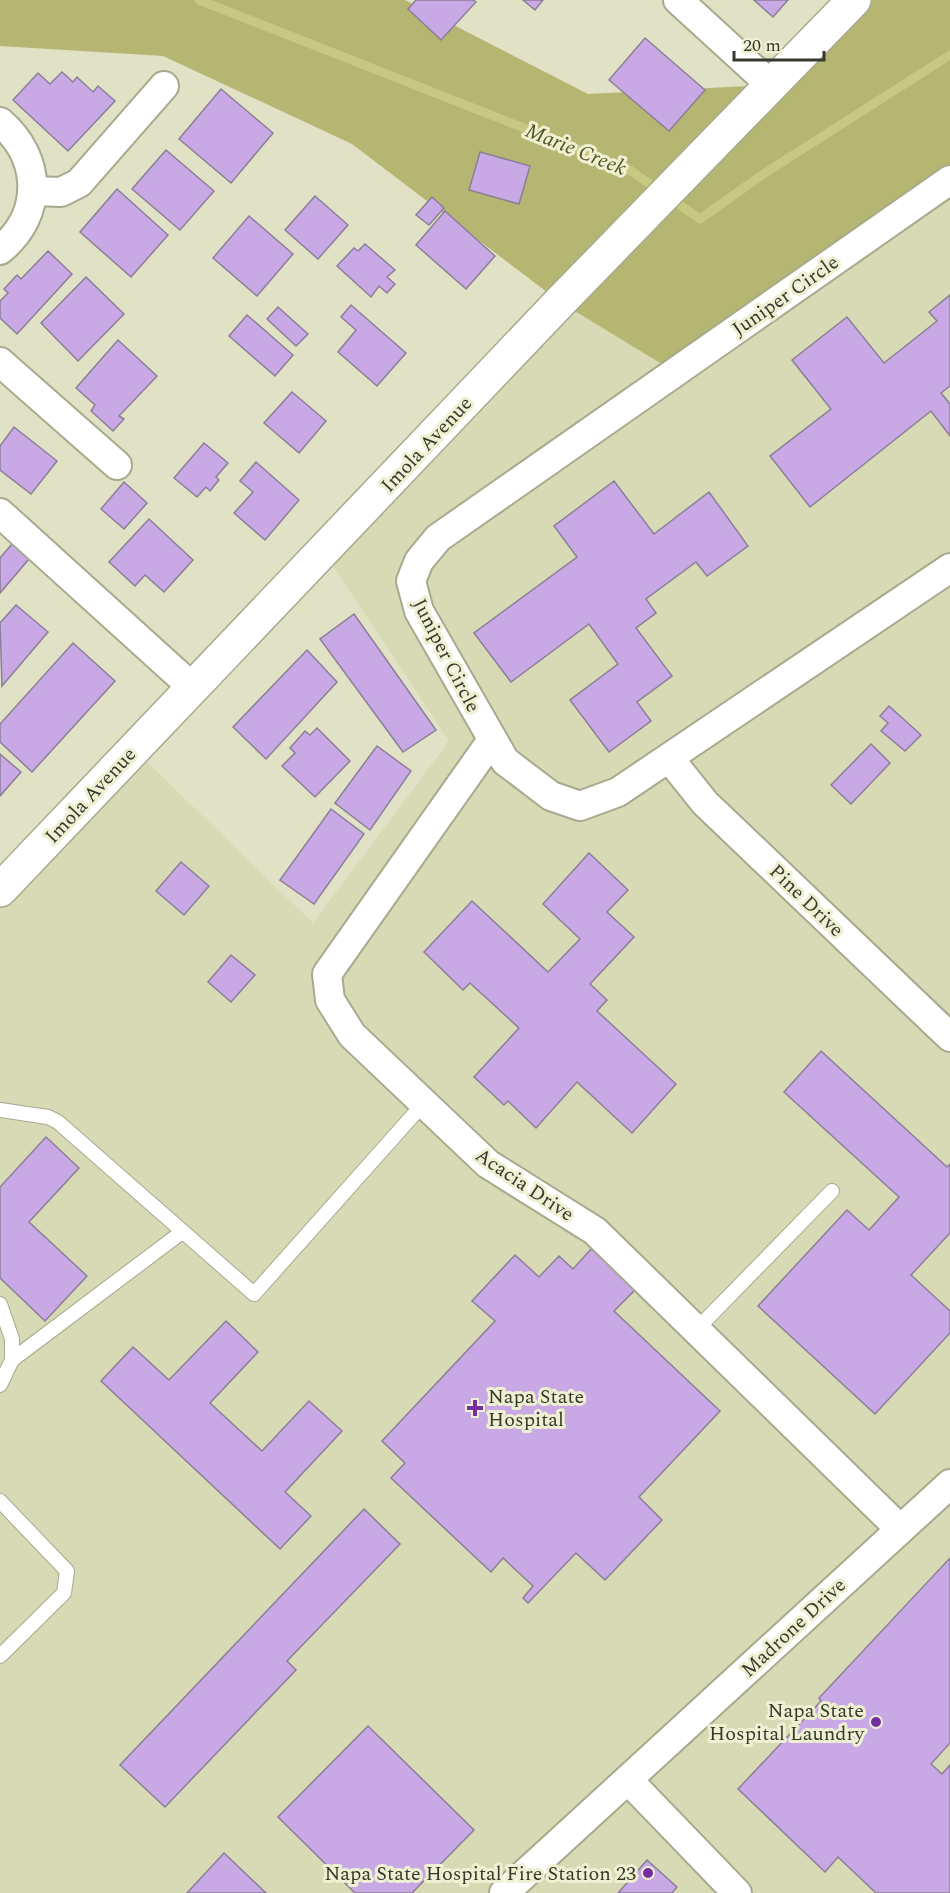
<svg xmlns="http://www.w3.org/2000/svg" width="950" height="1893" viewBox="0 0 950 1893" font-family="Spectral,serif">
<rect width="100%" height="100%" fill="#e1e2c5"/>
<polygon fill="#d8d9b5" points="950,0 950,1893 0,1893 0,893 145,760 313,923 449,741 333,566 560,302"/>
<polygon fill="#b5b671" points="0,0 405,0 588,94 771,85 854,0 950,0 950,180 675,372 560,302 352,144 163,56 0,46"/>
<g fill="none" stroke-linecap="round" stroke-linejoin="round">
<polyline stroke="#c7c882" stroke-width="9" points="199,0 628,169 700,219 765,173 950,55"/>
</g>
<g fill="#c8a9e5" stroke="#8b7f97" stroke-width="1.5">
<polygon points="416,0 473,0 476,2 441,40 408,9"/>
<polygon points="523,0 543,0 535,10"/>
<polygon points="754,0 788,0 773,17"/>
<polygon points="645,38 705,90 669,131 609,80"/>
<polygon points="62,72 73,82 77,77 93,92 98,86 115,101 68,151 13,100 38,73 50,84"/>
<polygon points="221,89 273,133 231,183 179,139"/>
<polygon points="166,150 214,191 180,230 132,189"/>
<polygon points="480,152 530,166 519,204 469,190"/>
<polygon points="117,189 168,235 131,277 80,232"/>
<polygon points="315,196 348,225 318,259 285,230"/>
<polygon points="432,197 444,208 429,225 416,215"/>
<polygon points="445,211 495,256 466,289 416,245"/>
<polygon points="249,216 293,254 257,296 213,258"/>
<polygon points="365,244 395,270 387,277 395,284 387,293 379,286 371,297 337,266 354,248 358,251"/>
<polygon points="48,251 72,274 17,334 0,318 0,301 8,293 4,289 17,275 21,279"/>
<polygon points="86,277 124,314 78,361 41,323"/>
<polygon points="950,295 950,386 941,393 950,404 950,436 931,411 810,507 770,456 831,409 792,360 847,317 884,363 937,321 929,312"/>
<polygon points="351,305 406,353 377,386 338,352 356,330 341,317"/>
<polygon points="278,307 308,334 296,346 267,319"/>
<polygon points="247,315 293,355 275,376 229,336"/>
<polygon points="118,340 157,376 119,416 124,419 113,431 91,411 95,405 76,388"/>
<polygon points="292,392 326,421 299,453 264,423"/>
<polygon points="14,427 57,461 31,494 0,470 0,446"/>
<polygon points="204,443 228,463 216,477 219,480 210,491 206,487 197,497 174,478"/>
<polygon points="256,462 299,500 265,540 234,513 253,492 240,481"/>
<polygon points="614,481 654,534 709,492 748,546 707,576 696,562 646,599 656,613 636,628 672,676 637,702 651,721 609,752 570,700 618,664 589,624 511,682 474,633 577,557 554,526"/>
<polygon points="124,482 147,503 124,529 101,509"/>
<polygon points="149,519 193,560 164,592 145,575 135,586 109,562"/>
<polygon points="12,544 29,559 0,593 0,558"/>
<polygon points="16,605 48,632 2,686 0,623"/>
<polygon points="354,614 436,730 403,752 320,639"/>
<polygon points="73,643 115,681 32,772 0,742 0,724"/>
<polygon points="307,650 337,682 266,759 233,727"/>
<polygon points="889,706 921,735 905,751 881,731 888,723 880,716"/>
<polygon points="317,728 350,761 315,797 282,766 295,753 290,748 305,731 310,735"/>
<polygon points="871,744 890,763 851,804 831,785"/>
<polygon points="377,746 411,771 370,830 335,803"/>
<polygon points="0,754 21,772 0,796"/>
<polygon points="331,809 364,834 314,904 280,880"/>
<polygon points="589,853 628,890 607,912 634,937 590,984 607,1000 597,1011 676,1084 632,1133 577,1082 536,1128 508,1101 504,1105 474,1077 519,1028 470,983 463,990 424,952 472,901 548,972 580,939 543,904"/>
<polygon points="181,862 209,886 184,915 156,891"/>
<polygon points="231,955 255,975 231,1002 208,982"/>
<polygon points="821,1051 947,1167 950,1164 950,1233 911,1275 950,1311 950,1333 875,1414 758,1306 847,1210 869,1230 899,1197 784,1092"/>
<polygon points="46,1137 79,1168 29,1222 87,1276 45,1321 0,1278 0,1187"/>
<polygon points="592,1248 636,1289 614,1311 720,1411 639,1497 662,1520 605,1580 576,1553 528,1603 523,1598 533,1586 503,1558 491,1572 391,1478 405,1463 382,1441 495,1321 472,1301 515,1255 539,1277 559,1256 573,1269"/>
<polygon points="226,1321 258,1352 210,1403 262,1451 309,1401 342,1431 285,1492 311,1516 280,1549 101,1381 133,1347 169,1380"/>
<polygon points="364,1509 400,1544 287,1661 296,1670 165,1807 120,1765"/>
<polygon points="950,1558 950,1743 931,1764 942,1774 950,1765 950,1893 876,1893 838,1857 825,1872 738,1789 821,1701 819,1698"/>
<polygon points="368,1726 474,1830 412,1893 355,1893 278,1817"/>
<polygon points="224,1853 266,1893 187,1893"/>
<polygon points="647,1860 677,1887 672,1893 618,1893"/>
</g>
<g fill="none" stroke-linecap="round" stroke-linejoin="round">
<defs>
<g id="service">
<polyline points="0,1110 48,1117 58,1122 254,1294 424,1103"/>
<polyline points="0,1304 12,1339 12,1360"/>
<polyline points="696,1330 832,1191"/>
<polyline points="0,1385 12,1360 182,1232"/>
<polyline points="0,1501 67,1571 64,1593 0,1656"/>
</g>
<g id="minor">
<polyline points="678,0 771,85"/>
<path d="M0,122C42,158 44,214 0,250"/>
<polyline points="950,180 438,538 419,561 411,581 419,611 505,761 551,796 580,806 618,792 950,568"/>
<polyline points="33,191 61,192 79,183 164,86"/>
<polyline points="0,362 117,465"/>
<polyline points="0,513 192,687"/>
<polyline points="492,740 327,974 330,1000 352,1035 488,1164 595,1231 900,1529"/>
<polyline points="669,758 705,803 950,1037"/>
<polyline points="628,1780 737,1893"/>
<polyline points="504,1893 950,1484"/>
</g>
<polyline id="tertiary" points="0,890 560,302 854,0"/>
</defs>
<use href="#service" stroke="#a8a98d" stroke-width="16"/>
<use href="#minor" stroke="#a8a98d" stroke-width="32"/>
<use href="#tertiary" stroke="#a8a98d" stroke-width="36"/>
<use href="#service" stroke="#fff" stroke-width="14"/>
<use href="#minor" stroke="#fff" stroke-width="28"/>
<use href="#tertiary" stroke="#fff" stroke-width="33"/>
</g>
<g fill="#732ea2" stroke="#eff0d2" stroke-width="2">
<path d="M472 1399h6v6h6v6h-6v6h-6v-6h-6v-6h6z"/>
<circle cx="876" cy="1722" r="6"/>
<circle cx="648" cy="1873" r="6"/>
</g>
<g text-anchor="middle" stroke-width="6" stroke-linejoin="round" paint-order="stroke">
<g font-size="20" fill="#38392d" stroke="#eff0d2">
<text transform="translate(785 295) rotate(-35)" y="7">Juniper Circle</text>
<text transform="translate(426 444) rotate(-47)" y="7">Imola Avenue</text>
<text transform="translate(447 655) rotate(63)" y="7">Juniper Circle</text>
<text transform="translate(90 795) rotate(-47)" y="7">Imola Avenue</text>
<text transform="translate(807 900) rotate(44)" y="7">Pine Drive</text>
<text transform="translate(525 1184) rotate(34)" y="7">Acacia Drive</text>
<text transform="translate(793 1627) rotate(-43)" y="7">Madrone Drive</text>
</g>
<g font-size="20" fill="#38392d" stroke="#eff0d2" text-anchor="end">
<text x="488" y="1403" text-anchor="start">Napa State<tspan x="488" dy="23">Hospital</tspan></text>
<text x="864" y="1717">Napa State<tspan x="864" dy="23">Hospital Laundry</tspan></text>
<text x="636" y="1880">Napa State Hospital Fire Station 23</text>
</g>
<g font-size="21" font-style="italic" fill="#535320" stroke="#eff0d2">
<text transform="translate(576 149) rotate(22)" y="7">Marie Creek</text>
</g>
</g>
<path d="M734 51v9h90v-9" fill="none" stroke="#38392d" stroke-width="3"/>
<text x="743" y="51" font-size="18" fill="#38392d" stroke="#eff0d2" stroke-width="4.5" paint-order="stroke">20 m</text>
</svg>
